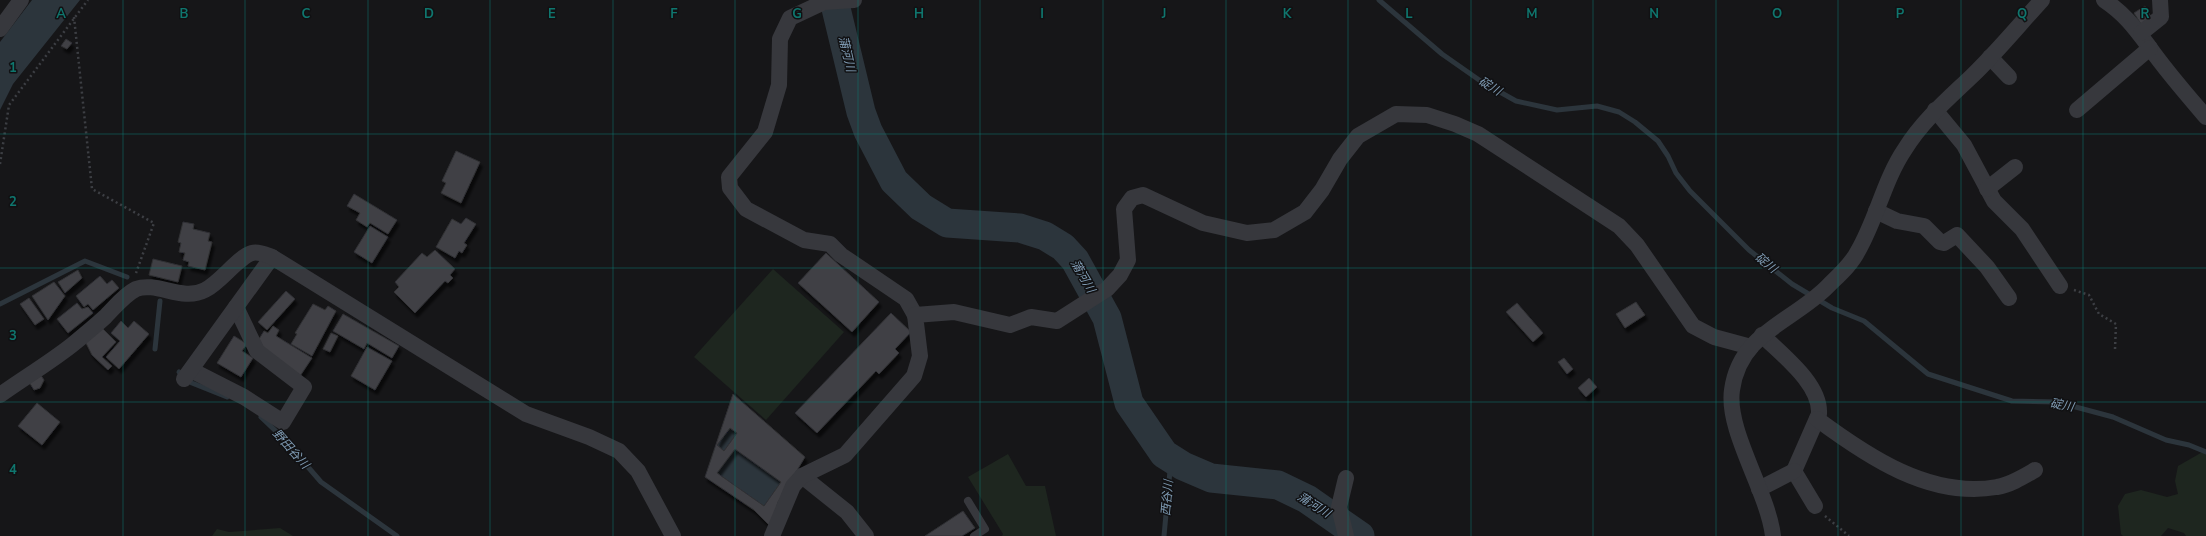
<svg xmlns="http://www.w3.org/2000/svg" width="2206" height="536" viewBox="0 0 2206 536" font-family="'Nunito Sans','Noto Sans JP',sans-serif">
<defs>
<filter id="shadow"><feDropShadow dx="2.5" dy="4.5" stdDeviation="1" flood-color="#0009"/></filter>
</defs>
<rect width="100%" height="100%" fill="#161618"/>
<g fill="#1e261f">
<polygon points="773,269 844,332 766,420 694,357"/>
<polygon points="2206,450 2206,536 2186,536 2184,533 2168,528 2161,536 2123,536 2121,534 2118,506 2125,494 2141,490 2167,497 2178,494 2175,481 2178,466"/>
<polygon points="1008,454 1026,486 1045,486 1056,536 1002,536 1003,534 968,477"/>
<polygon points="280,528 293,536 212,536 217,529 229,532"/>
</g>
<g fill="#2c353c">
<polygon points="32,0 80,0 13,84 0,110 0,42"/>
<polygon points="730,428 737,433 724,451 717,445"/>
<polygon points="735,449 781,482 764,506 717,473"/>
</g>
<g fill="none" stroke-linecap="round" stroke-linejoin="round">
<g stroke="#2c353c" stroke-width="5">
<polyline points="1379,0 1442,54 1482,82 1516,101 1557,110 1597,106 1619,112 1635,122 1658,141 1668,156 1676,173 1690,191 1749,250 1792,284 1832,308 1864,321 1928,374 2012,401 2057,402 2113,417 2166,440 2189,445 2206,452"/>
<polyline points="0,304 85,261 127,277"/>
<polyline points="155,349 160,301"/>
<polyline points="179,372 192,383 227,397"/>
<polyline points="261,417 282,437 321,482 397,536"/>
<polyline points="1164,536 1171,460"/>
</g>
<polyline stroke="#2c353c" stroke-width="29" points="834,0 861,112 868,131 894,181 921,207 947,223 1020,228 1045,236 1063,247 1075,260 1107,318 1129,403 1164,454 1183,466 1211,478 1278,485 1307,499 1360,536"/>
</g>
<g fill="#404145" stroke="#303034" fill-rule="evenodd" filter="url(#shadow)">
<polygon points="2145,6 2151,17 2141,24 2134,13"/>
<polygon points="66,39 72,43 67,49 61,46"/>
<polygon points="456,151 480,162 461,203 441,193 446,183 442,181"/>
<polygon points="354,194 397,220 388,234 370,223 367,227 356,220 360,213 347,206"/>
<polygon points="466,218 476,224 464,243 467,245 462,253 459,251 455,258 436,247 452,219 461,224"/>
<polygon points="183,222 194,224 193,229 210,233 208,241 212,242 205,270 188,266 189,262 183,260 185,253 179,252 181,243 178,242"/>
<polygon points="370,226 388,237 372,263 354,252"/>
<polygon points="435,250 455,269 450,275 453,278 448,283 445,281 415,313 394,292 399,287 395,282 422,253 427,257"/>
<polygon points="826,253 879,302 852,332 798,283"/>
<polygon points="153,259 182,266 178,282 149,275"/>
<polygon points="78,270 82,278 65,293 58,282"/>
<polygon points="100,276 107,284 112,280 119,288 93,310 88,304 84,307 76,296"/>
<polygon points="54,282 65,296 48,320 32,296"/>
<polygon points="286,291 295,299 267,330 258,322"/>
<polygon points="29,298 44,319 35,325 20,304"/>
<polygon points="1636,302 1645,315 1625,328 1616,314"/>
<polygon points="77,303 82,309 88,307 93,313 68,333 57,319"/>
<polygon points="1517,303 1543,333 1533,342 1506,312"/>
<polygon points="313,304 325,310 328,306 336,311 312,356 291,344 297,334 295,333"/>
<polygon points="891,313 911,332 895,349 899,353 879,374 876,371 817,433 795,413"/>
<polygon points="343,314 399,346 392,358 367,343 364,349 333,331"/>
<polygon points="121,321 128,328 134,321 149,334 119,369 106,357 120,341 111,333"/>
<polygon points="100,326 116,342 102,357 112,366 108,370 92,355 85,341"/>
<polygon points="273,326 279,330 276,336 312,358 300,376 267,355 259,339 264,331 268,333"/>
<polygon points="331,333 338,336 330,352 323,349"/>
<polygon points="234,336 247,344 242,351 253,358 241,377 217,363"/>
<polygon points="367,347 392,361 375,390 351,376"/>
<polygon points="1564,358 1573,369 1567,374 1558,362"/>
<polygon points="40,374 44,380 40,388 34,390 29,382"/>
<polygon points="1589,378 1597,387 1586,397 1578,388"/>
<path d="M733,394L805,457L778,502L771,527L754,510L705,477ZM730,428L737,433L724,451L717,445ZM735,449L781,482L764,506L717,473Z"/>
<polygon points="37,403 60,422 42,445 18,426"/>
<polygon points="963,511 975,528 962,536 925,536"/>
</g>
<g fill="none" stroke-linecap="round" stroke-linejoin="round">
<g stroke="#3d3f44" stroke-width="2.5" stroke-dasharray="2 3" stroke-linecap="butt">
<polyline points="74,17 92,189 154,223 136,273"/>
<polyline points="0,164 9,105 88,0"/>
<polyline points="2074,290 2089,295 2099,314 2116,324 2115,349"/>
<polyline points="1825,516 1849,536"/>
</g>
<polyline stroke="#37383d" stroke-width="8" points="968,501 985,529 974,536"/>
<g stroke="#37383d" stroke-width="16">
<polyline points="854,0 824,2 790,18 780,39 779,85 765,132 729,177 730,188 746,209 804,240 830,244 841,255 906,299 915,315"/>
<path d="M2104,0C2125,14 2135,28 2150,48C2167,72 2187,95 2206,117"/>
<polyline points="0,29 21,0"/>
<polyline points="2141,33 2161,17 2160,0"/>
<polyline points="1990,57 2009,77"/>
<polyline points="1935,110 1964,145 1994,201 2022,229 2060,286"/>
<polyline points="2077,110 2150,48"/>
<polyline points="1987,189 2015,167"/>
<polyline points="1876,211 1897,221 1924,226 1940,242 1944,243 1957,235 1987,267 2009,298"/>
<path d="M1762,335C1782,355 1821,384 1819,414L1794,471L1815,506"/>
<polyline points="191,370 244,397 283,422 304,387 257,351 236,307"/>
<polyline points="184,379 272,257"/>
<path d="M0,395C24,378 49,363 72,345C83,336 94,327 105,317C114,308 124,295 136,289C157,281 182,302 205,290C221,282 238,257 252,253C259,251 266,255 272,257L526,414L589,437L619,451L638,471L673,536"/>
<path d="M1817,419C1867,456 1930,499 1997,487C2010,485 2023,477 2035,470"/>
<polyline points="802,476 847,512 866,536"/>
<polyline points="1759,489 1794,471"/>
<polyline points="772,536 793,486 802,476 845,455 914,376 920,356 915,315 954,312 1010,325 1031,317 1057,321 1107,289 1120,275 1128,260 1124,209 1132,198 1143,195 1203,223 1247,233 1274,230 1305,212 1322,190 1340,159 1358,136 1396,114 1427,115 1455,124 1478,134 1619,226 1637,245 1693,326 1714,337 1751,347"/>
<polyline points="1346,536 1339,507 1346,478"/>
<path d="M1773,536C1768,492 1726,431 1732,390C1740,332 1793,322 1828,286C1838,276 1851,265 1858,251C1877,218 1884,180 1905,149C1923,120 1948,99 1972,76C1997,52 2019,25 2042,0"/>
</g>
</g>
<path fill="none" stroke="#0f766e" stroke-width="1" stroke-opacity="0.55" d="M123,0V536M245,0V536M368,0V536M490,0V536M613,0V536M735,0V536M858,0V536M980,0V536M1103,0V536M1226,0V536M1348,0V536M1471,0V536M1593,0V536M1716,0V536M1838,0V536M1961,0V536M2083,0V536M0,134H2206M0,268H2206M0,402H2206"/>
<g text-anchor="middle" stroke-width="3" stroke-linejoin="round" paint-order="stroke">
<g font-size="12" font-style="italic" fill="#7f9bb3" stroke="#111113">
<text transform="translate(847 54) rotate(77)" y="4">蒲河川</text>
<text transform="translate(1490 86) rotate(31)" y="4">碇川</text>
<text transform="translate(1766 263) rotate(39)" y="4">碇川</text>
<text transform="translate(1083 276) rotate(60)" y="4">蒲河川</text>
<text transform="translate(2062 405) rotate(10)" y="4">碇川</text>
<text transform="translate(291 449) rotate(48)" y="4">野田谷川</text>
<text transform="translate(1167 498) rotate(-85)" y="4">西谷川</text>
<text transform="translate(1314 505) rotate(32)" y="4">蒲河川</text>
</g>
</g>
<g font-size="13" text-anchor="middle" font-weight="bold" fill="#0f766e" stroke="#111113" stroke-width="3" stroke-linejoin="round" paint-order="stroke">
<text x="61" y="18">A</text>
<text x="184" y="18">B</text>
<text x="306" y="18">C</text>
<text x="429" y="18">D</text>
<text x="552" y="18">E</text>
<text x="674" y="18">F</text>
<text x="797" y="18">G</text>
<text x="919" y="18">H</text>
<text x="1042" y="18">I</text>
<text x="1164" y="18">J</text>
<text x="1287" y="18">K</text>
<text x="1409" y="18">L</text>
<text x="1532" y="18">M</text>
<text x="1654" y="18">N</text>
<text x="1777" y="18">O</text>
<text x="1900" y="18">P</text>
<text x="2022" y="18">Q</text>
<text x="2145" y="18">R</text>
<text x="13" y="72">1</text>
<text x="13" y="206">2</text>
<text x="13" y="340">3</text>
<text x="13" y="474">4</text>
</g>
</svg>
